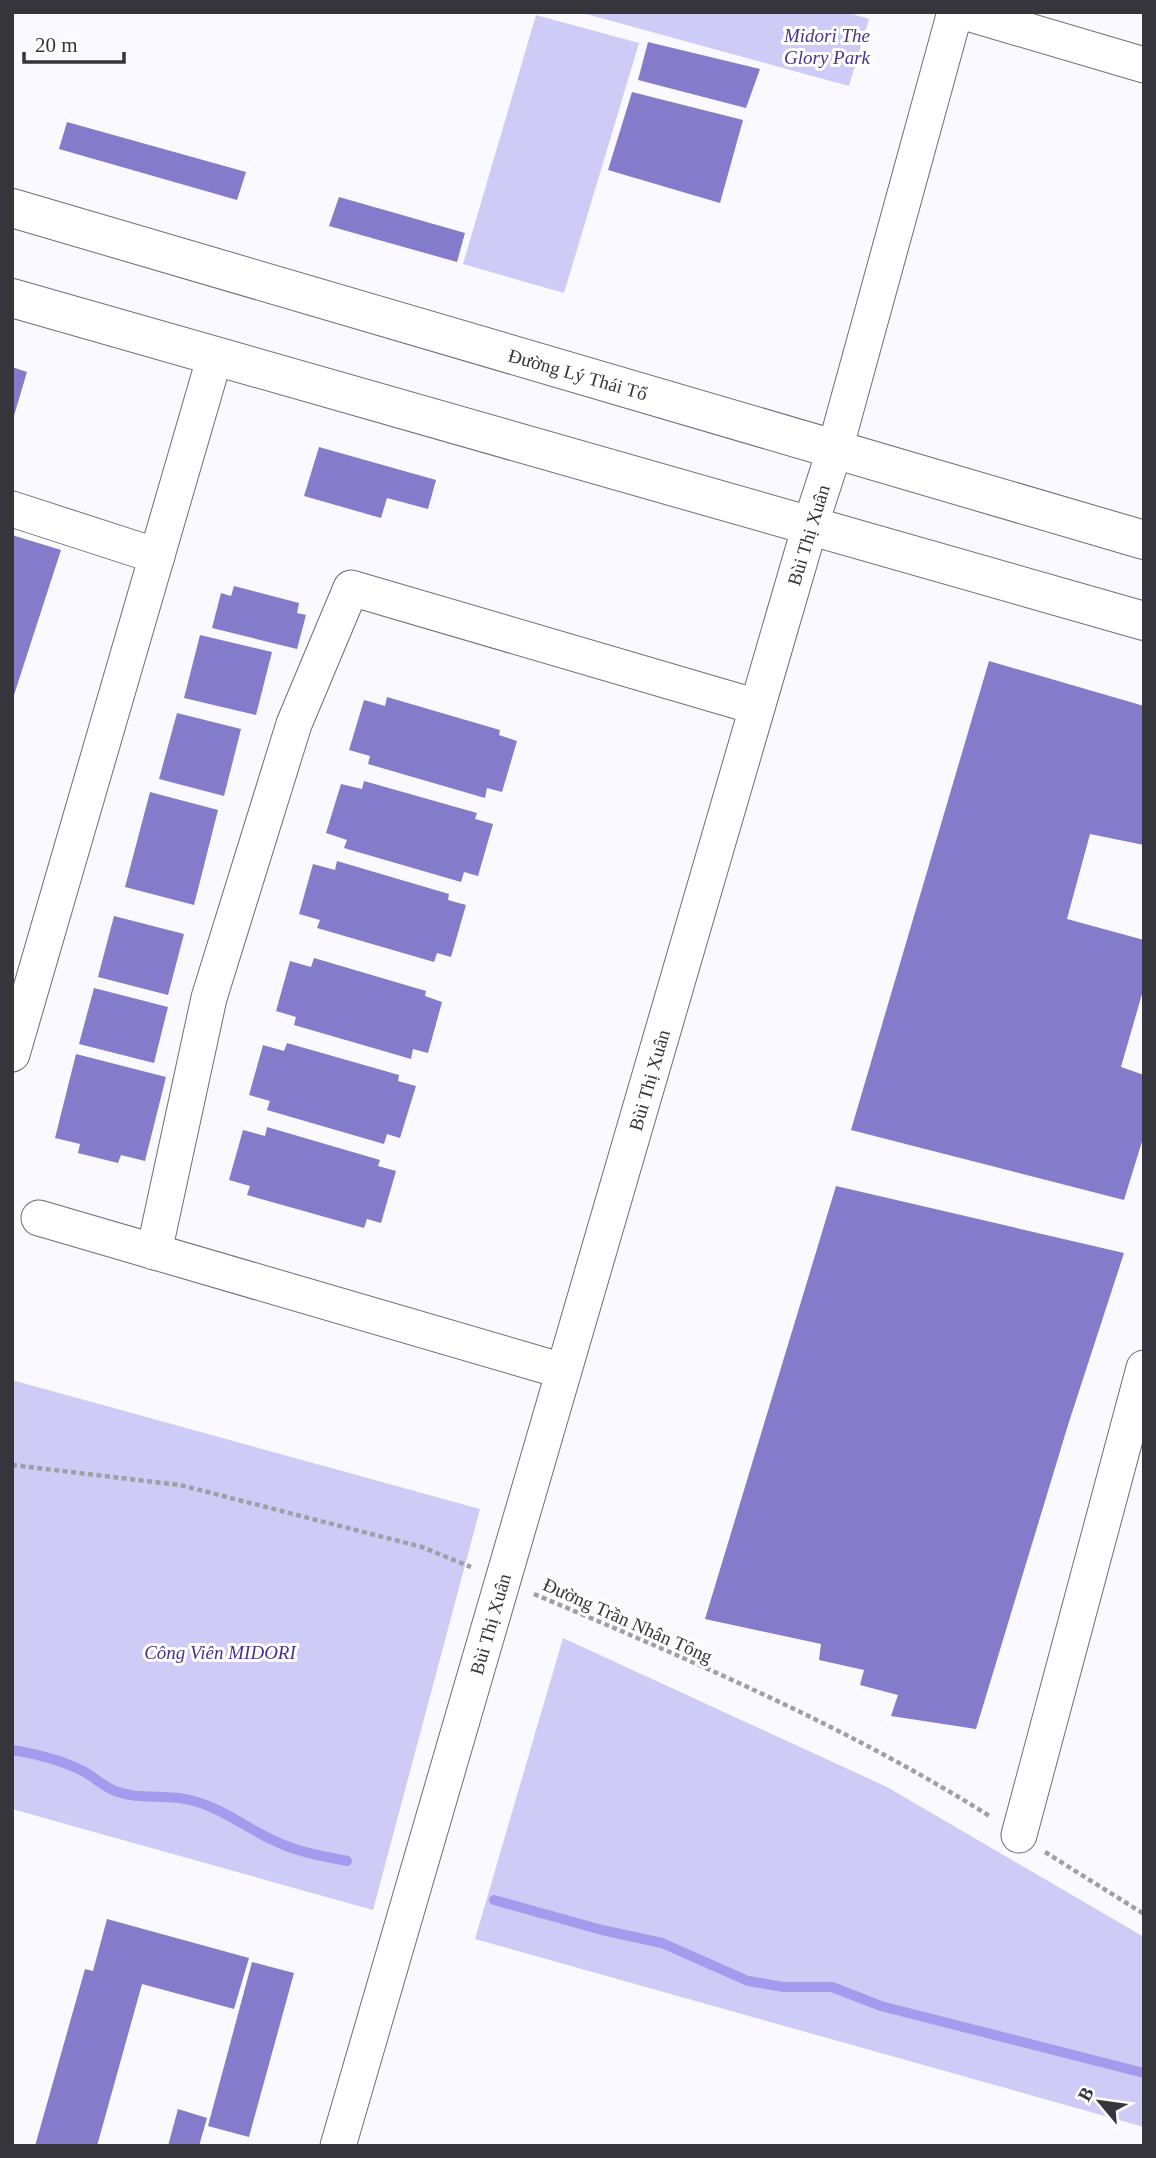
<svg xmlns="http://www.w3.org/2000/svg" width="1156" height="2158" viewBox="0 0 1156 2158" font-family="Georgia,serif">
<rect width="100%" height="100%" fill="#faf9ff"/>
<g fill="#cecbf6">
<polygon points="579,12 846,12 869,19 849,86"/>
<polygon points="536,15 639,43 564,293 463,264"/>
<polygon points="12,1380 480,1509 373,1910 12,1809"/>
<polygon points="563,1638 887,1787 1144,1937 1144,2127 475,1939"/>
</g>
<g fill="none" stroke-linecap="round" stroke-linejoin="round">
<g stroke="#a49bee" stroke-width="10">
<path d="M12,1750C37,1754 61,1760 83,1771C94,1777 103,1786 115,1791C141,1801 168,1793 194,1801C223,1809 248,1829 275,1841C297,1852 323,1856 347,1861"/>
<polyline points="494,1900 602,1930 662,1943 748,1981 784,1987 832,1987 881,2006 1144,2073"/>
</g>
</g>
<g fill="#857bcb">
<polygon points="648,42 760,69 746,108 638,80"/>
<polygon points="632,92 743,120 720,203 608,170"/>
<polygon points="67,122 246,172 237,200 59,149"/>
<polygon points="339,197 465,233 457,262 329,226"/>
<polygon points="12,367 27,372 13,419 12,418"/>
<polygon points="319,447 436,480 428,509 387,498 381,518 304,496"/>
<polygon points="12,535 61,550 13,698 12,698"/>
<polygon points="234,586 299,603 297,613 306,615 297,649 212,628 221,593 231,596"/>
<polygon points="200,635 272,652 256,715 184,698"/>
<polygon points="989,661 1144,706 1144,845 1090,834 1067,919 1144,940 1144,987 1121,1067 1144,1075 1144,1135 1124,1200 851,1130"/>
<polygon points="387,697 500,730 499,735 517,741 502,792 487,788 485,798 368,764 370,756 349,750 364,700 385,706"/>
<polygon points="177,713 241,729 224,796 159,779"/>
<polygon points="364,781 477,813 475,819 493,824 478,876 464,872 461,882 344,848 347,840 326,833 341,784 362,789"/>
<polygon points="150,792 218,810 194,905 125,887"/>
<polygon points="337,861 449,894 448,900 466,905 451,957 437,953 434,962 317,928 320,920 299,914 313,864 335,870"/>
<polygon points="114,916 184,934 168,995 98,977"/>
<polygon points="314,958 426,991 425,996 442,1002 428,1053 413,1049 411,1059 294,1025 296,1017 276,1011 290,961 311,967"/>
<polygon points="94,988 168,1007 154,1063 79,1044"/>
<polygon points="287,1043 399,1075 398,1081 416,1086 400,1138 387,1134 384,1144 267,1110 270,1101 249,1095 263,1045 284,1051"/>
<polygon points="76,1054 166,1077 145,1161 121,1155 118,1163 78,1153 80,1144 55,1138"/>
<polygon points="267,1127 380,1160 378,1166 396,1171 381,1223 367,1219 364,1228 247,1195 250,1186 229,1180 243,1130 265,1136"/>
<polygon points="836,1186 1124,1253 1068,1425 976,1729 891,1716 898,1695 860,1685 864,1670 819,1660 821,1644 705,1619"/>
<polygon points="107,1919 249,1958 234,2009 142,1984 97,2146 35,2146 85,1969 93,1971"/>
<polygon points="252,1962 294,1973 249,2137 208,2126"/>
<polygon points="178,2109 207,2118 199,2146 168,2146"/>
</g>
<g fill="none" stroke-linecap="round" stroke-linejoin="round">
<defs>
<g id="street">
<polyline points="964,12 1144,65"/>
<polyline points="12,509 157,556"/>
<polyline points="12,1054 215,356"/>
<polyline points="39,1218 563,1371"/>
<polyline points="154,1252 209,998 294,724 351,588 757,707"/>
<polyline points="1019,1835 1144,1368"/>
<polyline points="338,2146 810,526 835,449 955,12"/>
</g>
<g id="secondary">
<polyline points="12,208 1144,540"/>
<polyline points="12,298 1144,621"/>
</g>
</defs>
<use href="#street" stroke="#6e6d79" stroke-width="37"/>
<use href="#secondary" stroke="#6e6d79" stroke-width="40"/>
<g stroke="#a09fa5" stroke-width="4.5" stroke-dasharray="5 3.5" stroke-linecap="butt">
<polyline points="12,1465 180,1485 422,1547 471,1567"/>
<path d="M534,1594C690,1660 847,1726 991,1817"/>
<polyline points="1045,1852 1144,1914"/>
</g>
<use href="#street" stroke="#fff" stroke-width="35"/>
<use href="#secondary" stroke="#fff" stroke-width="38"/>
</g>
<g text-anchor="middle" stroke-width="6" stroke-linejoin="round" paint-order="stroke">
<g font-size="19" font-style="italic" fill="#473291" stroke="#fff">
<text x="827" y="42">Midori The<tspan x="827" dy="22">Glory Park</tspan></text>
<text x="220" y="1659">Công Viên MIDORI</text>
</g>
<g font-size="19" fill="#35353b" stroke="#fff">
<text transform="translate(578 374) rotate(16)" y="7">Đường Lý Thái Tổ</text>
<text transform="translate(808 535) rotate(-73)" y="7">Bùi Thị Xuân</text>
<text transform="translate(649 1080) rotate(-74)" y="7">Bùi Thị Xuân</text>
<text transform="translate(628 1620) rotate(24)" y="7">Đường Trần Nhân Tông</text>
<text transform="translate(490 1624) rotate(-74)" y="7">Bùi Thị Xuân</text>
</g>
</g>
<rect width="1156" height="2158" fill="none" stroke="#35353b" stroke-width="28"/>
<g transform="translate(1100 2102) rotate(299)" stroke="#ffffff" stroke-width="5" paint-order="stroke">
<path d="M0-5L12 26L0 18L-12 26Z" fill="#35353b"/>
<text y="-10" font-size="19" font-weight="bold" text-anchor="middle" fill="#35353b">B</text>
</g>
<path d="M24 52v10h100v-10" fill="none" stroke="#35353b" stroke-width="3.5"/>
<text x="35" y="52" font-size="21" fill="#35353b" stroke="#ffffff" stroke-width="5" paint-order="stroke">20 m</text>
</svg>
